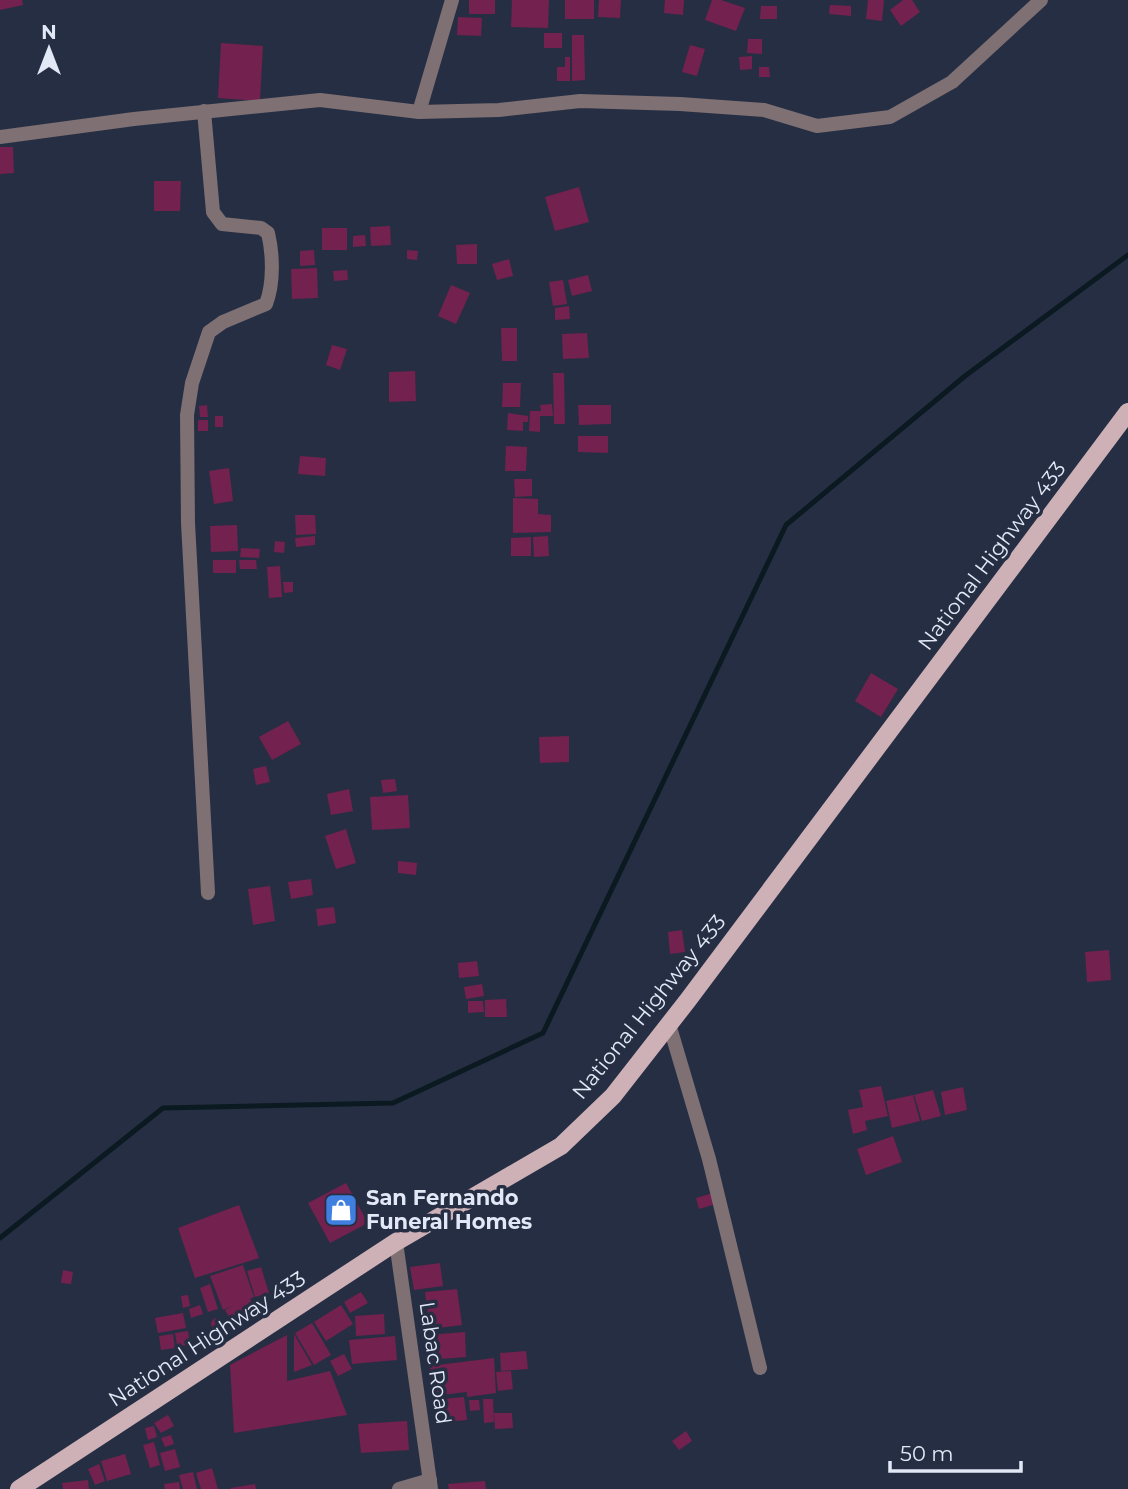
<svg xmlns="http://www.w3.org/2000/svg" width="1128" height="1489" viewBox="0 0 1128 1489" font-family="Montserrat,sans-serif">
<rect width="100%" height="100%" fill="#262e43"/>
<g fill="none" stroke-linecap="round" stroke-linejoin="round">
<polyline stroke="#0b1a21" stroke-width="5" points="0,1238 163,1108 393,1103 543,1033 786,525 965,376 1128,255"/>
</g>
<g fill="#73214e">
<polygon points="0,0 22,0 23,5 0,10"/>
<rect x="469" y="0" width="26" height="14"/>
<polygon points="512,0 549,0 548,28 511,27"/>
<rect x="565" y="0" width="29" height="19"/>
<polygon points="599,0 621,0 620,18 598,17"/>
<polygon points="665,0 684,0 683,15 664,13"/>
<polygon points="712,0 721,0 745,8 736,31 705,20"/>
<polygon points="868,0 884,0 882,21 866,19"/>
<polygon points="903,0 912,0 920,12 901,26 890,10"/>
<polygon points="830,5 851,6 851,16 829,14"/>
<polygon points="761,6 777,6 777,19 760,19"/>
<polygon points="458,17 482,18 481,36 457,35"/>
<rect x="544" y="33" width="18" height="15"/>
<polygon points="572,35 584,35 585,80 572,81"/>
<polygon points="748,39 762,39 762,54 747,53"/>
<polygon points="221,43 263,46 260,101 218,98"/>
<polygon points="690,45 705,49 697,76 682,72"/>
<polygon points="752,56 752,69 740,70 739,57"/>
<polygon points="565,57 570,57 570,81 557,81 557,67 565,67"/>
<polygon points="759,67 769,67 770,77 759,77"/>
<polygon points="0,147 13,147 14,173 0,174"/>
<polygon points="154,181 181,181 180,211 154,211"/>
<polygon points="579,187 589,222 555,231 545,197"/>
<polygon points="390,226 391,245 371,246 370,227"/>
<rect x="322" y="228" width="25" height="22"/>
<polygon points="365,235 366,246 353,247 353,236"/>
<polygon points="477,244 477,264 457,264 456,245"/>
<polygon points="314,250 315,265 300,266 300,251"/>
<polygon points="407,250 418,251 417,260 407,259"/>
<polygon points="509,259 513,276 497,280 492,264"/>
<polygon points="317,268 318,298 292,299 291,269"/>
<polygon points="347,270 348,280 334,281 333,271"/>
<polygon points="588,275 592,291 572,296 568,280"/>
<polygon points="563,280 567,304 553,306 549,282"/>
<polygon points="451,285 470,293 456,324 438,316"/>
<polygon points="569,306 570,319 555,320 555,308"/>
<polygon points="501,328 517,328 517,361 502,361"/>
<polygon points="587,333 589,358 563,359 562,334"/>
<polygon points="332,345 347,349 340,370 326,365"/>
<polygon points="415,371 416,401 389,402 389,372"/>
<polygon points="553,373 564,373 565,424 554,424"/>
<polygon points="503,383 521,383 520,407 502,407"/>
<polygon points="552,404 553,416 540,416 540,432 529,431 530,411 541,411 540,405"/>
<polygon points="207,405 208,417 200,417 199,406"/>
<polygon points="578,405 611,405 611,424 579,425"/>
<polygon points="508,413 528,416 528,422 523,422 523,431 507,430"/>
<rect x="215" y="416" width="8" height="11"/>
<rect x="198" y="420" width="10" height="11"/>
<polygon points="578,436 608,436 608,453 578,452"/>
<polygon points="506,446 527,447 526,471 505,471"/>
<polygon points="300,456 326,458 325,476 298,474"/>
<polygon points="229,468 233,501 214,504 209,471"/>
<polygon points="514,479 532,479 532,496 515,497"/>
<polygon points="513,498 538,499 538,514 551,515 551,532 513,533"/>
<polygon points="295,515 315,515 316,534 296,535"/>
<polygon points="237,525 238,551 211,552 210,526"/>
<polygon points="315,536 315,545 296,547 295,538"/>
<polygon points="548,536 549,556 534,557 533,537"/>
<polygon points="531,537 531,556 511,556 511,538"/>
<polygon points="275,541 285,542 284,553 274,552"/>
<polygon points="241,548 260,549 259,558 240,557"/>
<rect x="213" y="560" width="23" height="13"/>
<polygon points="239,560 256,560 257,569 240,569"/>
<polygon points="280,566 282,597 269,598 267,567"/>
<polygon points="283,582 293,582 293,592 284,593"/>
<polygon points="871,673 898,689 881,717 855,701"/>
<polygon points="288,721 301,744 272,760 259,737"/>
<polygon points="569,736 569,762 540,763 539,737"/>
<polygon points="266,766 270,782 256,785 253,769"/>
<polygon points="395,779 397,791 383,793 381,780"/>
<polygon points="349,789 353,811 331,815 327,794"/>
<polygon points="408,795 410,828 372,830 370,797"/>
<polygon points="346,829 356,863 336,869 325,836"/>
<polygon points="398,861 417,863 416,875 398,873"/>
<polygon points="311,879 313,895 291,899 288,882"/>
<polygon points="270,886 275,921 253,925 248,889"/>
<polygon points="334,907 336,923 318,926 316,909"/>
<polygon points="682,930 685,952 670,954 668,932"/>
<polygon points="1109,950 1111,980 1087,982 1085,952"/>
<polygon points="477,961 479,976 459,978 458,963"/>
<polygon points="482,984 484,996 466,999 464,987"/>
<polygon points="506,999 507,1017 485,1017 485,1000"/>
<polygon points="468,1001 483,1001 484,1012 468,1013"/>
<polygon points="881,1086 888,1116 865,1121 867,1130 853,1134 848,1110 863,1107 859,1090"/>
<polygon points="963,1087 967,1110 945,1115 941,1092"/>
<polygon points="933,1090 941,1116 922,1121 914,1095"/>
<polygon points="913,1095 920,1121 892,1128 886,1101"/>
<polygon points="893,1136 902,1162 866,1175 857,1149"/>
<polygon points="346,1183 368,1223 330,1243 308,1203"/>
<polygon points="713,1193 716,1204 699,1209 696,1198"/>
<polygon points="239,1205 259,1258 195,1278 178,1228"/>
<polygon points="440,1263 443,1286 414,1290 410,1267"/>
<polygon points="243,1265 254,1297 250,1299 259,1315 236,1329 225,1310 232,1306 223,1310 210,1276"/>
<polygon points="261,1267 269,1293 255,1297 247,1271"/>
<polygon points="63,1270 73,1272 71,1284 61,1283"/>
<polygon points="210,1284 218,1309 208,1312 200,1288"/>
<polygon points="457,1289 462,1325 430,1329 425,1292"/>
<polygon points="361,1292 368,1303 350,1313 344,1302"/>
<polygon points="188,1295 190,1306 183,1308 181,1296"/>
<polygon points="200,1305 203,1314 191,1318 189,1309"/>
<polygon points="341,1305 353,1324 326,1341 314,1322"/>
<polygon points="183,1313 186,1328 158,1333 155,1318"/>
<polygon points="384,1314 385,1334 356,1336 355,1316"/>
<circle cx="217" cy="1324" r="6"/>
<polygon points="312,1323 331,1355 314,1365 295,1333"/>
<polygon points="188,1331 190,1345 177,1346 175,1333"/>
<polygon points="465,1332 466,1357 429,1360 428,1335"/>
<polygon points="173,1334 175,1348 161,1350 159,1336"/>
<polygon points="294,1334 312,1365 294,1372"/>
<polygon points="287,1335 287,1381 330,1371 347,1415 234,1433 230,1365"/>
<polygon points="395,1336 397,1360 352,1364 349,1340"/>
<polygon points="526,1351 528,1369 501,1371 500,1353"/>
<polygon points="344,1354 352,1369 338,1376 330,1361"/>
<polygon points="494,1358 496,1393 467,1397 467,1392 432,1396 430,1366"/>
<polygon points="511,1371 513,1389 498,1391 496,1372"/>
<polygon points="464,1397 467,1420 444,1422 442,1399"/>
<polygon points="483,1399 493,1399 494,1422 484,1423"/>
<polygon points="469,1400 479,1400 480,1410 470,1411"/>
<polygon points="494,1413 512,1413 513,1428 495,1429"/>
<polygon points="168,1415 174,1426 161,1433 154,1423"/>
<polygon points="407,1421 409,1450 361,1453 358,1424"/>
<polygon points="154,1426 157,1437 148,1440 145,1428"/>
<polygon points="686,1431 692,1441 679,1450 672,1441"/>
<polygon points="171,1435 174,1444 165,1447 161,1438"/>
<polygon points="154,1442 160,1465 150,1468 143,1445"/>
<polygon points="175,1449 180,1467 165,1471 160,1453"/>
<polygon points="125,1454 131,1474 107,1481 101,1461"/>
<polygon points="99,1464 105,1481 95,1485 88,1469"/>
<polygon points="212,1468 218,1489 201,1489 196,1473"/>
<polygon points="193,1472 197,1489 183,1489 179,1475"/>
<polygon points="88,1480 89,1489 63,1489 62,1483"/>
<polygon points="485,1481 486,1489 449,1489 448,1484"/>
<polygon points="179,1482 180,1489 165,1489 164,1484"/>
<polygon points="255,1484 256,1489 231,1489 231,1488"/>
</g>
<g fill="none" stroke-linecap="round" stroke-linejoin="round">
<g stroke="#7e7073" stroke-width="14">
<path d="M204,111L213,212L222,224L261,228L268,233C273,254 274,283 266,304L223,322L209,332L192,383L187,415L188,523L208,893"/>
<polyline points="419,112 452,0"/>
<polyline points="0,137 134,119 320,100 419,112 499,110 580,101 680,104 764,110 817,126 890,117 952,82 1041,0"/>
<polyline points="669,1024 709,1159 760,1368"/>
<polyline points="399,1489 430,1480"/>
</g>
<polyline stroke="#7e7073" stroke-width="14" points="396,1242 431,1489"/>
<polyline stroke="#cdb1b7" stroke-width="18" points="19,1489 396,1242 561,1146 613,1096 688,1000 1128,412"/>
</g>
<defs>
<symbol id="shop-square" viewBox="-11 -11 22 22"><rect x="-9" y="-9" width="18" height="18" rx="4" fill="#3f7fe0" stroke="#262e43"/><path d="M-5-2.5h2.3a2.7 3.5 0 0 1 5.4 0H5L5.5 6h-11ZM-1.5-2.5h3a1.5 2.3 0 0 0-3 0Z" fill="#fff"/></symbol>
</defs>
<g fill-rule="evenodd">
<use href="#shop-square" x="322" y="1191" width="38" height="38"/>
</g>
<g text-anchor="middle" stroke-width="7" stroke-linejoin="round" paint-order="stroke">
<g font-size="21" fill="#e2e8f6" stroke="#262e43">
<text transform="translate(992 556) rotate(-53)" y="7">National Highway 433</text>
<text transform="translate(649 1007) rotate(-51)" y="7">National Highway 433</text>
<text transform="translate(207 1339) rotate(-33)" y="7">National Highway 433</text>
<text transform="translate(435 1363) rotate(82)" y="7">Labac Road</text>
</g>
<g font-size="21" font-weight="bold" fill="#e2e8f6" stroke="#262e43" text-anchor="start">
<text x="366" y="1205">San Fernando<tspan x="366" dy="24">Funeral Homes</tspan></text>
</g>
</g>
<g transform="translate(49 49)" stroke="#262e43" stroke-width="5" paint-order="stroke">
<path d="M0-5L12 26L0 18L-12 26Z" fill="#e2e8f6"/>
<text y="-10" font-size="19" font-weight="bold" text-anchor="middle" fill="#e2e8f6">N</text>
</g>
<path d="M890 1461v10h131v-10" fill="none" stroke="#e2e8f6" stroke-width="3.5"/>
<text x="900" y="1461" font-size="21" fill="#e2e8f6" stroke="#262e43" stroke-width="5" paint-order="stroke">50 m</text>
</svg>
